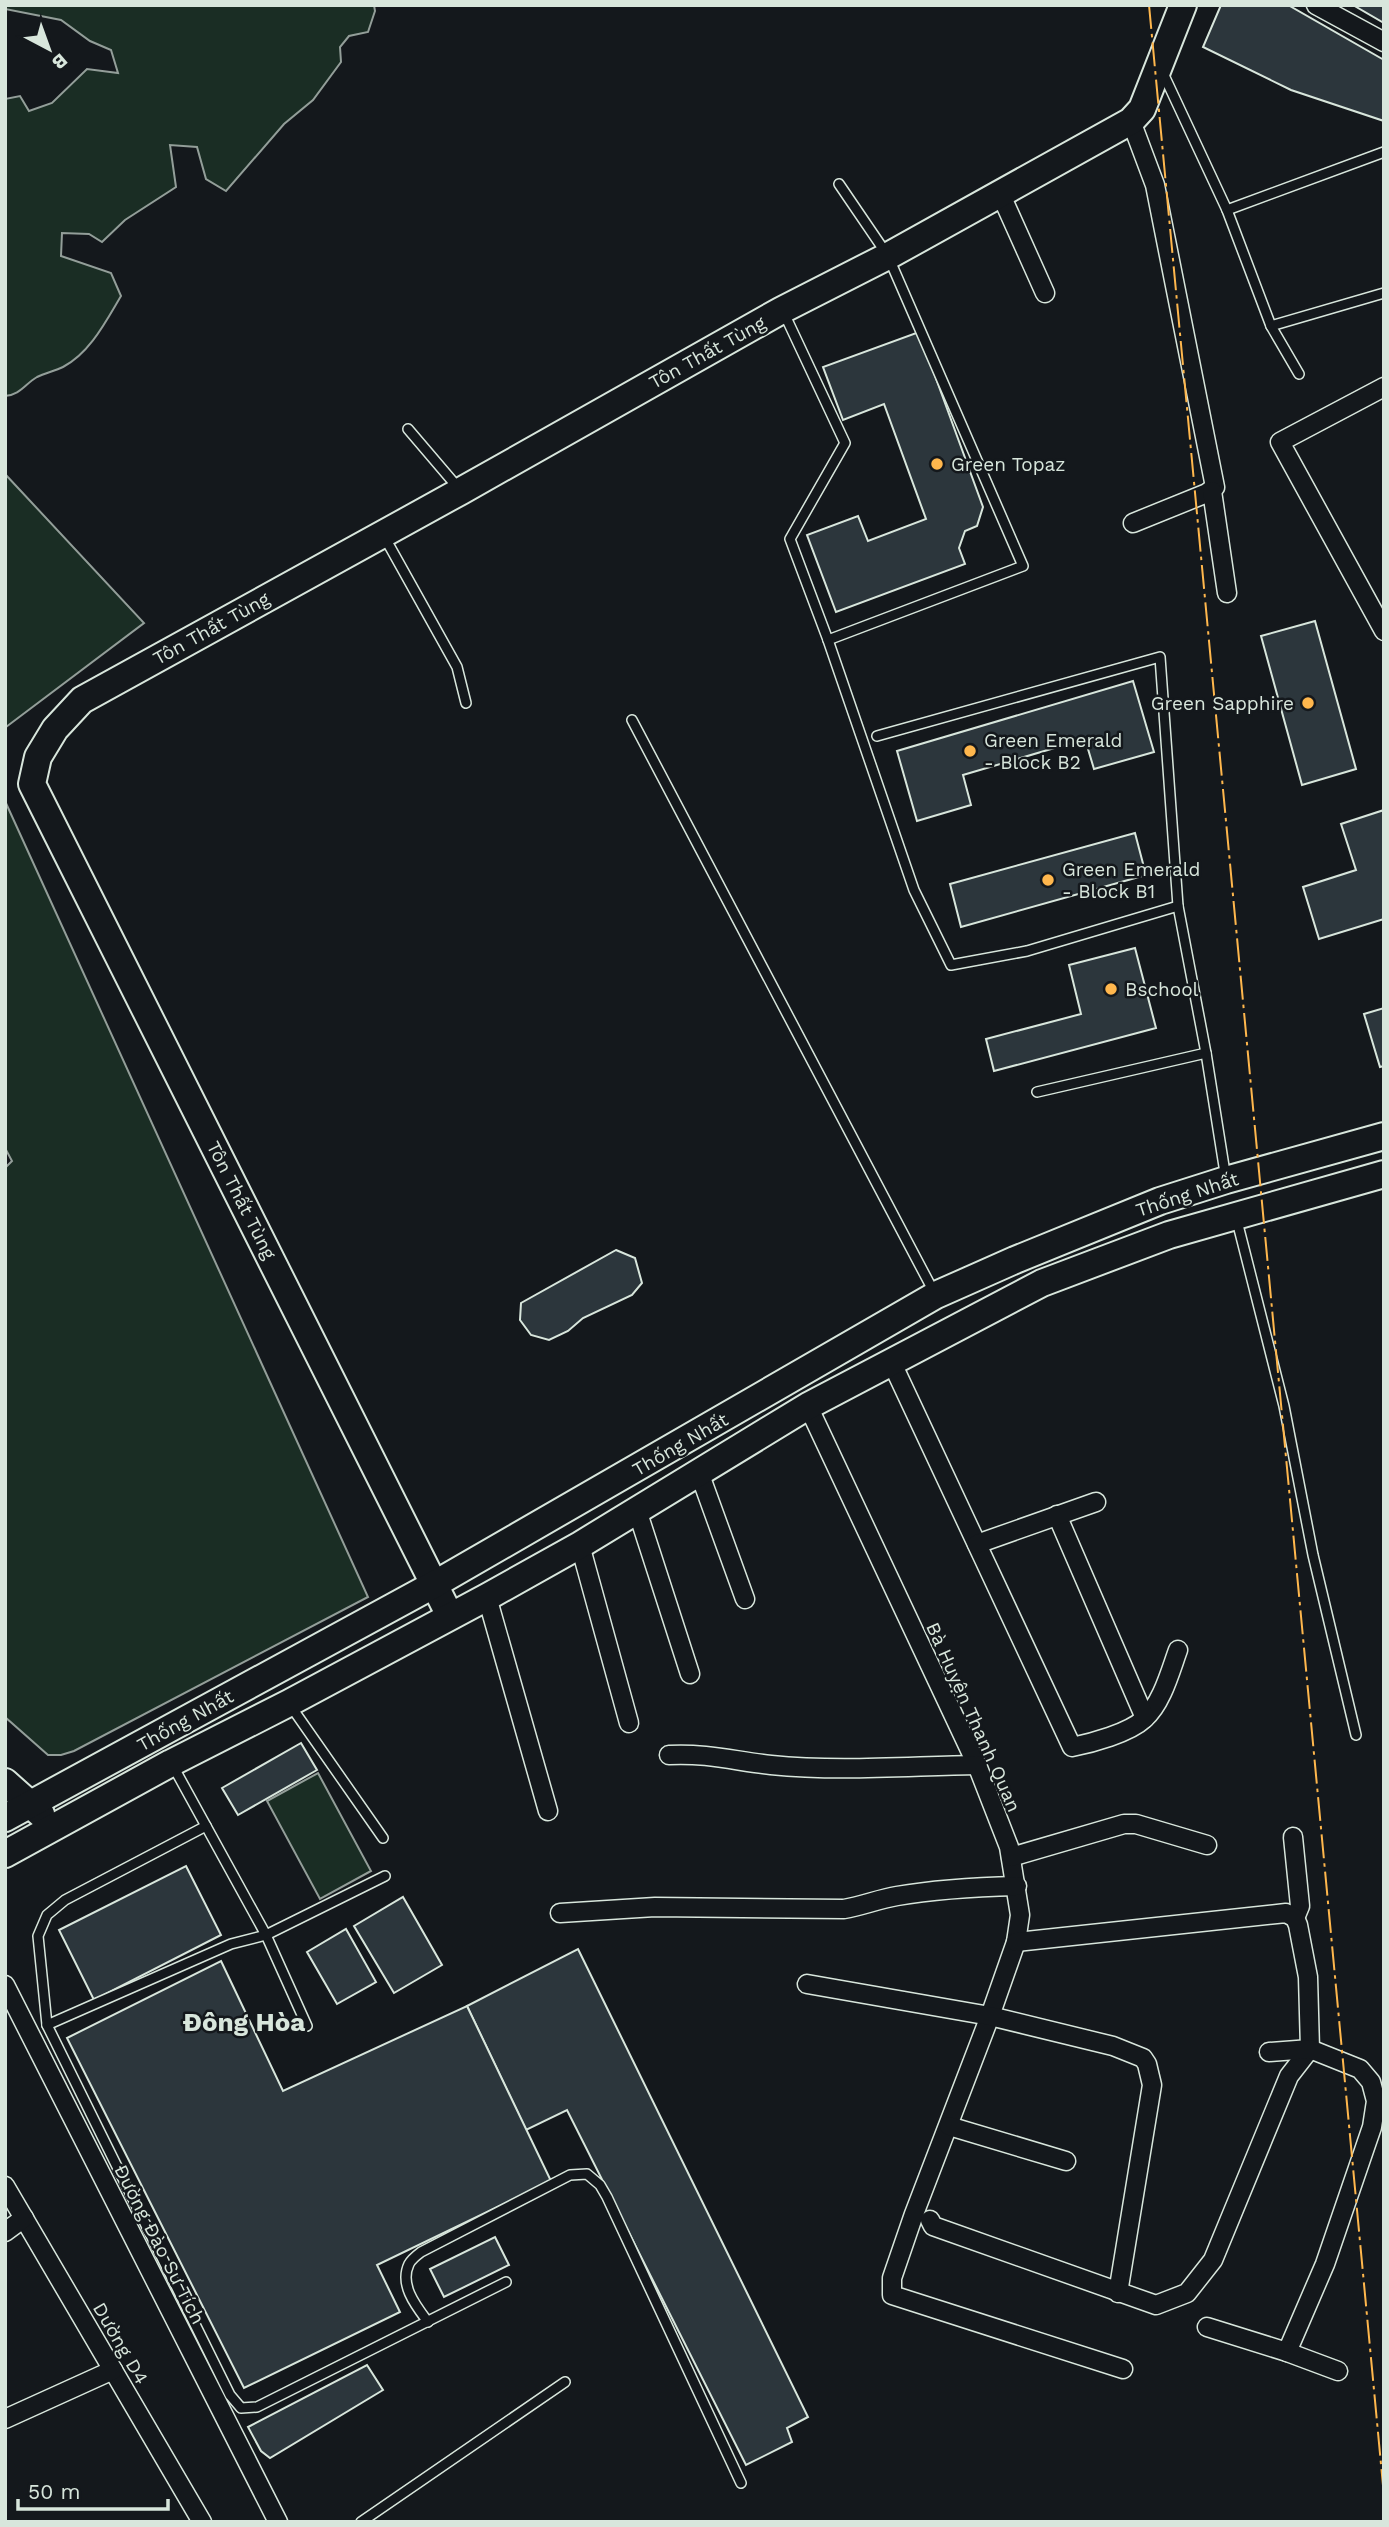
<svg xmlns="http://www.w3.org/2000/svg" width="1389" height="2527" viewBox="0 0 1389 2527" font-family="'Work Sans',sans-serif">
<rect width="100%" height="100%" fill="#14181c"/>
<g fill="#1a2d24" stroke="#939e99" stroke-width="2">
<path d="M5,5H374L375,11L368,32L349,36L340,47L341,62L313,100L284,124L226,191L206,179L197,147L170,145L176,187L125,220L102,242L89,234L62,233L61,256L111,273L121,296C106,321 90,353 63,367C55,371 45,373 37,377C25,384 20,395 5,396V99L20,96L29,111L52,103L87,69L118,73L111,50L90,41L61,20L5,9Z"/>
<polygon points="5,474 144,623 6,727 5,732"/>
<polygon points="5,801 368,1597 74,1751 61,1755 48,1755 5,1717 5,1168 12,1161 5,1148"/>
<polygon points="318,1773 371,1871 320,1899 267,1801"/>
</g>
<g fill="#2c363c" stroke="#d8e6dc" stroke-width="2">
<polygon points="1221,5 1288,5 1384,60 1384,121 1291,90 1203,47"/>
<polygon points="1353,5 1384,5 1384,23"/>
<polygon points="919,332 983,507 977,526 965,531 959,548 965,564 836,612 807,535 858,516 868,541 926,519 884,404 843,420 823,367"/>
<polygon points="1315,621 1356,769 1302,785 1261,636"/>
<polygon points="1133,681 1154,752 1094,769 1085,739 963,775 971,805 917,821 897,751"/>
<polygon points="1384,810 1384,919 1319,939 1303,887 1356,870 1341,824"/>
<polygon points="1135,833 1146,875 961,927 950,884"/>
<polygon points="1135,948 1156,1028 994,1071 986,1039 1081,1014 1069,965"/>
<polygon points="1384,1008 1384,1066 1380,1067 1364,1014"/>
<polygon points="616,1250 635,1258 642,1283 632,1295 583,1318 568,1331 549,1340 531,1335 520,1320 521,1303"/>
<polygon points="301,1743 317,1770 238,1815 222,1788"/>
<polygon points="186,1866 221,1935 94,2000 59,1930"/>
<polygon points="403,1897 442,1965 394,1993 354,1926"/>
<polygon points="346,1929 376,1982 337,2004 307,1952"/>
<polygon points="578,1949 808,2417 787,2428 792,2442 746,2465 567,2110 526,2130 467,2006"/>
<polygon points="221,1961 283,2091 467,2006 551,2181 377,2265 400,2312 244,2388 67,2038"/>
<polygon points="495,2237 509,2265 444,2297 430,2269"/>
<polygon points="367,2365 383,2390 270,2458 261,2451 248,2427"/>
</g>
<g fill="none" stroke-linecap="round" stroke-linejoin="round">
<defs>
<g id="lane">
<polyline points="1162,71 1227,210 1271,326 1299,374"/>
<polyline points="839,184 888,256 1023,566 828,640 914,890 951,965 1027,951 1178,906 1206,1053 1037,1092"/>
<polyline points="1227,210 1384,152"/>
<polyline points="783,311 845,443 790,539 828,640"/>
<polyline points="1271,326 1384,293"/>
<polyline points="408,429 460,490"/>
<polyline points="385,538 457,667 466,703"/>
<polyline points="632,720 935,1294"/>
<polyline points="877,736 1160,657 1178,906"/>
<polyline points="1206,1053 1226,1179"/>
<polyline points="1236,1217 1284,1406 1313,1555 1356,1735"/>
<polyline points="290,1705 383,1838"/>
<polyline points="173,1766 266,1935 307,2026"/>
<polyline points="206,1826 65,1900 47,1915 38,1936 47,2025 230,2395 241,2408 257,2407 506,2282"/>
<polyline points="47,2025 231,1944 266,1935 385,1876"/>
<path d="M428,2322C416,2306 399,2285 409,2264C411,2260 417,2255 421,2252L570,2175L587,2174L600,2185L607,2197L741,2483"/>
<polyline points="361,2522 565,2382"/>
</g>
<g id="street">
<polyline points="1316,5 1384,42"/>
<polyline points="1131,121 1155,185 1215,487 1207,493 1133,523"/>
<polyline points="1001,195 1045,293"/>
<polyline points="1384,387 1280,442 1384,631"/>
<polyline points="1212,491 1227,593"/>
<path d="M891,1361L1072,1747C1092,1743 1129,1733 1144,1719C1162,1703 1170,1672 1178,1650"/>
<polyline points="808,1406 977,1765 1009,1847 1020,1915 1016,1942 990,2016 914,2214 892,2278 892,2295 1123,2369"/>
<polyline points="699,1472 745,1599"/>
<polyline points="637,1510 690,1674"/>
<polyline points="1057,1515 1145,1718"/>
<polyline points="977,1544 1096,1502"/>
<polyline points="580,1545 629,1723"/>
<polyline points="487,1597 548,1811"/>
<path d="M669,1755C707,1753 735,1761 771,1765C839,1772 909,1766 977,1765"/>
<polyline points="1293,1837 1300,1906 1295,1918"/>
<polyline points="1011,1857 1124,1824 1136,1824 1207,1845"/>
<path d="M560,1913L655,1907L844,1909C862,1906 879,1899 897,1896C937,1889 977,1887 1017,1886"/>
<polyline points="1016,1942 1286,1913 1295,1918 1298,1925 1308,1977 1310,2049"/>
<polyline points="807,1984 990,2016 1113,2046 1143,2058 1147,2064 1152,2085 1118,2293"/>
<polyline points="5,1985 278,2522"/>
<polyline points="949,2126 1066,2161"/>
<polyline points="5,2186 202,2522"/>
<polyline points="930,2220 933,2226 1156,2305 1187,2293 1213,2260 1289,2076 1310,2049"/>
<polyline points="5,2232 24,2218"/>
<polyline points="1207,2327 1287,2352 1325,2264 1372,2127 1376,2101 1371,2082 1360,2069 1310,2049 1269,2052"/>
<polyline points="1287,2352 1338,2371"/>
<polyline points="5,2419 113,2370"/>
</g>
<g id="secondary">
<polyline points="450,1616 32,784 38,757 55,729 82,700 461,491 782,310 888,256 1131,121 1142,109 1183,5"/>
<polyline points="5,1782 41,1814"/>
<polyline points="5,1818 435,1584 936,1295 1015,1260 1160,1201 1226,1180 1384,1136"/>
<polyline points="5,1854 171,1763 289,1703 487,1597 580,1545 808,1406 1042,1283 1169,1235 1384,1174"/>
</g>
</defs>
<use href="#lane" stroke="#d8e6dc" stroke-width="12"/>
<use href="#street" stroke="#d8e6dc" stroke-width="21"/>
<use href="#secondary" stroke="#d8e6dc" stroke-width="30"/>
<use href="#lane" stroke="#14181c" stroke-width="9"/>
<use href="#street" stroke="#14181c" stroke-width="18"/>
<use href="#secondary" stroke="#14181c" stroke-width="26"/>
<polyline stroke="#ffb74d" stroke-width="2" stroke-dasharray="24 5 3.5 5" stroke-linecap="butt" points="1149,5 1384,2496"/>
</g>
<g fill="#ffb74d" stroke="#14181c" stroke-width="2.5">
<circle cx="937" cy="464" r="7"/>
<circle cx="1308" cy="703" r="7"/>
<circle cx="970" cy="751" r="7"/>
<circle cx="1048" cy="880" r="7"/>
<circle cx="1111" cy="989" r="7"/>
</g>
<g text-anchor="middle" stroke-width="5" stroke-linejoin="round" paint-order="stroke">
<g font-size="19" fill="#d8e6dc" stroke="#14181c">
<text transform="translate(707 352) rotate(-29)" y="7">Tôn Thất Tùng</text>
<text transform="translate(211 628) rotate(-29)" y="7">Tôn Thất Tùng</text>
<text transform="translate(1187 1194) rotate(-18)" y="7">Thống Nhất</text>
<text transform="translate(242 1200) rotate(63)" y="7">Tôn Thất Tùng</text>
<text transform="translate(680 1444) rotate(-30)" y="7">Thống Nhất</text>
<text transform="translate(974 1717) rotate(66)" y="7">Bà Huyện Thanh Quan</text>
<text transform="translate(185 1720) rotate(-29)" y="7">Thống Nhất</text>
<text transform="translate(160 2244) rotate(63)" y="7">Đường Đào Sư Tích</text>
<text transform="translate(121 2343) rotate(60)" y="7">Dường D4</text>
</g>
<g font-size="19" fill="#d8e6dc" stroke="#14181c" text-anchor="start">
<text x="951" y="471">Green Topaz</text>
<text x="1294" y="710" text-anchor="end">Green Sapphire</text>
<text x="984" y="747">Green Emerald<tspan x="984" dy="22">- Block B2</tspan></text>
<text x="1062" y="876">Green Emerald<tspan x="1062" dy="22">- Block B1</tspan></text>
<text x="1125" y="996">Bschool</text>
</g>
<g font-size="26" font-weight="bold" fill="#d8e6dc" stroke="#14181c">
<text x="244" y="2031">Đông Hòa</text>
</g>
</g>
<rect width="1389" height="2527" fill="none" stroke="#d8e6dc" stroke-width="14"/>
<g transform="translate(49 49) rotate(139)" stroke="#14181c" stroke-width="5" paint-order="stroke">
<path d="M0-5L12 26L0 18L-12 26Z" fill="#d8e6dc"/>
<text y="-10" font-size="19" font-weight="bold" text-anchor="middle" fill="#d8e6dc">B</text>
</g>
<path d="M18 2499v10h150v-10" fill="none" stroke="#d8e6dc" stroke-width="3.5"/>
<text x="28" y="2499" font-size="21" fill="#d8e6dc" stroke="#14181c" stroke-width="5" paint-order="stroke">50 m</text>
</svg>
